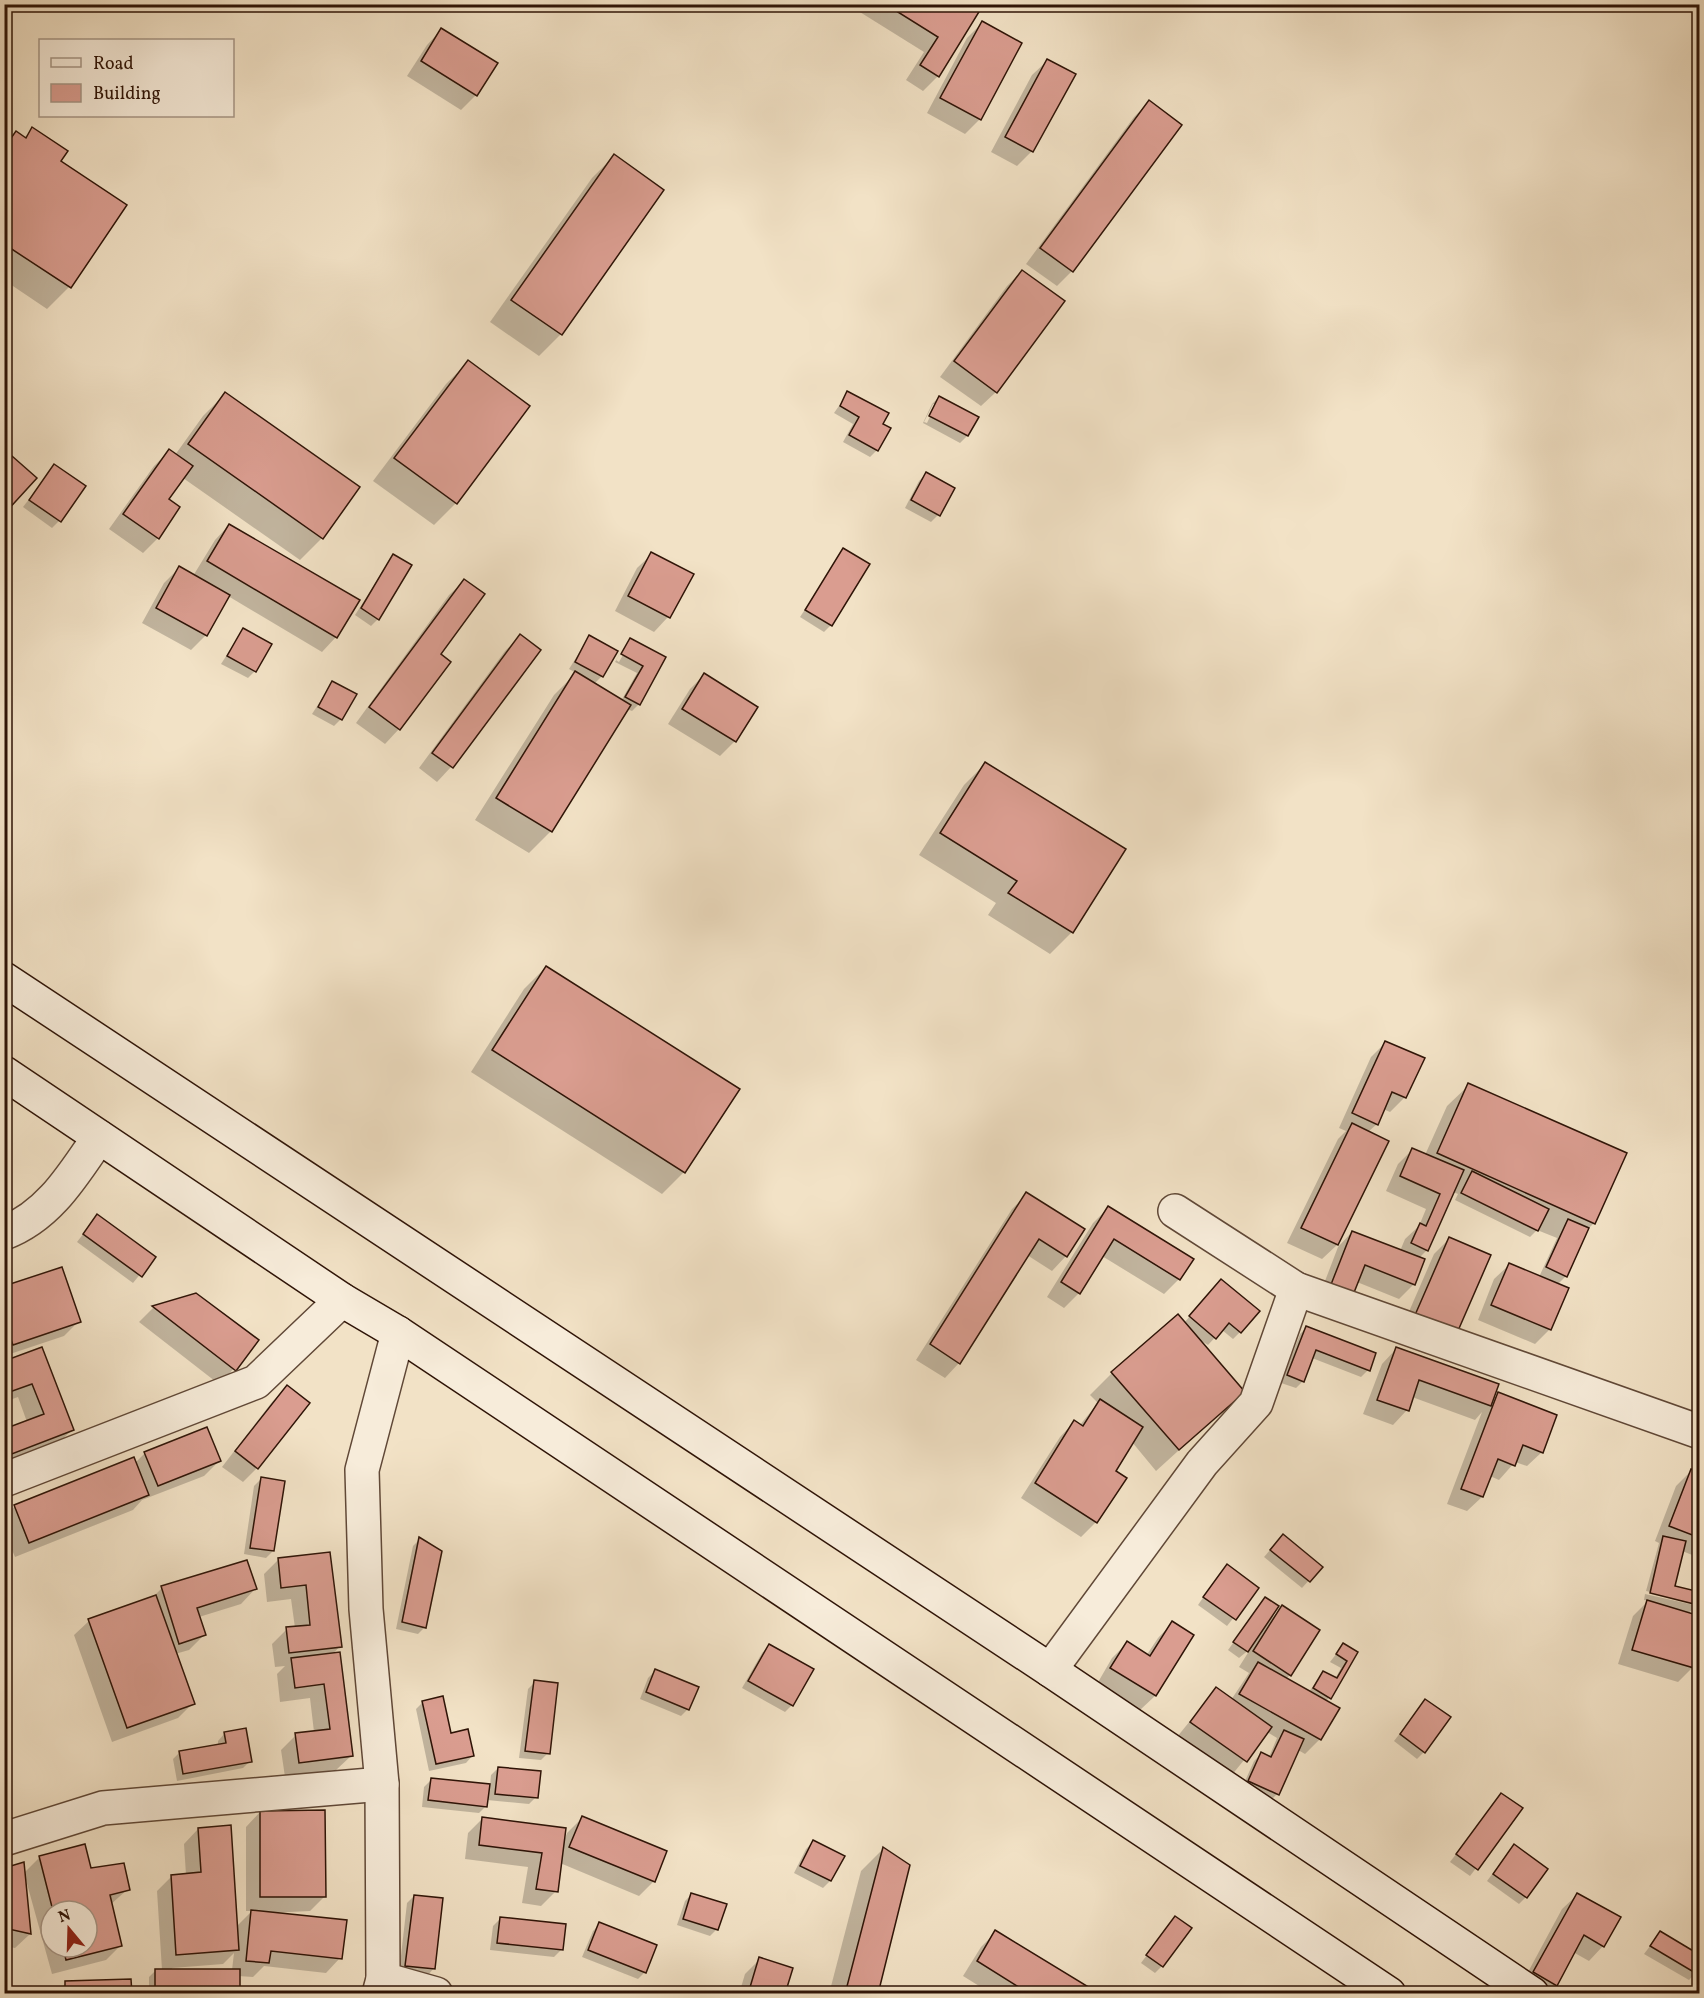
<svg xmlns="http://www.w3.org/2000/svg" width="1704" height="1998" viewBox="0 0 1704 1998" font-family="Vollkorn,serif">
<rect width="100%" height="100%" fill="#f2e2c6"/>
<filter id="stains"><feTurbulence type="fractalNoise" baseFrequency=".00333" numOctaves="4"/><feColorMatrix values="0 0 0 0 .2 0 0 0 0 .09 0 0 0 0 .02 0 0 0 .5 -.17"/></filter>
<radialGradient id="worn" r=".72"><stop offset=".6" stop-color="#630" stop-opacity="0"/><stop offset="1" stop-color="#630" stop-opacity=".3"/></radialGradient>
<g fill="#0003" fill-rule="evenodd">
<polygon points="847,4 975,4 938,76 923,91 906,80 924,52"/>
<polygon points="982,23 980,119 965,134 927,113 967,38"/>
<polygon points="441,30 476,95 461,110 407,76 427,45"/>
<polygon points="1047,61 1032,151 1017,166 991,152 1032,75"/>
<polygon points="1149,102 1180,125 1072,271 1057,286 1026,264 1134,117"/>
<polygon points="32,129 59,161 125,205 69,287 47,309 4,280 4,140 7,142 16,133 24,138"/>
<polygon points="614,156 561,334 539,356 490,322 592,178"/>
<polygon points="1022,271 996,392 981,406 940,377 1007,286"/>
<polygon points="468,362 528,406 456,503 434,525 373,481 446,384"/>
<polygon points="848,393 881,425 877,450 870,457 843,442 853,424 834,413"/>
<polygon points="225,394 358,488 322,538 300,560 183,478 167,500 158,538 143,553 109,529 154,466 169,451 175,455 203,416"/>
<path d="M939,397L967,436L960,443L923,423L932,404ZM933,404H936L927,423L924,422Z"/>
<polygon points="55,466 59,521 52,528 23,507"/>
<polygon points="926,474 938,515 931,522 905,508 919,481"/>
<polygon points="229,525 336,637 322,652 228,596 206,635 191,650 142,623 164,583 179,568 193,576 215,540"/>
<polygon points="844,550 831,625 824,632 800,617"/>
<polygon points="652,554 668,617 654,632 615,611 637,568"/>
<polygon points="393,556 378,619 371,626 355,615"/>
<polygon points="464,581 439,655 399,729 385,744 356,723 449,595"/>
<polygon points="243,630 255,671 248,678 221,664"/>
<polygon points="520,636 539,650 451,767 437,782 419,768 505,651"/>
<polygon points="589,637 602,676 594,684 621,701 637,673 615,662 624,647 616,660 619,662 628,646 625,646 631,640 664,657 639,704 632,711 627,709 551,831 529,853 475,820 554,695 576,673 569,669"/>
<polygon points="704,675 735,741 720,756 668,724 690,689"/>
<polygon points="332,683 341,719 334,726 312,714"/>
<polygon points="986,763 1072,932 1050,954 988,915 996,903 919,855 964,785"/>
<polygon points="546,967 684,1172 662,1194 471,1072 524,989"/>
<polygon points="1386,1042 1405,1097 1390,1112 1383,1109 1377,1124 1368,1132 1387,1141 1337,1245 1322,1259 1287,1243 1338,1139 1346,1131 1339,1128 1371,1057"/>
<polygon points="1469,1085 1594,1223 1586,1231 1566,1276 1557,1285 1550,1329 1535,1344 1478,1320 1494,1279 1509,1265 1539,1277 1557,1238 1537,1230 1530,1237 1455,1200 1458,1194 1453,1192 1427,1250 1419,1258 1414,1284 1399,1299 1357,1282 1317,1302 1338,1247 1352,1232 1400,1251 1405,1239 1419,1226 1426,1209 1386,1191 1398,1164 1412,1150 1425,1155 1447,1106"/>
<polygon points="1027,1194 1066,1256 1052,1271 1027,1255 959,1363 945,1378 916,1360 1012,1209"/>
<polygon points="1108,1208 1179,1279 1164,1294 1102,1256 1079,1293 1064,1308 1047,1297 1093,1223"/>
<polygon points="97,1216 154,1257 133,1283 77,1242"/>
<polygon points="1449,1239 1489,1256 1401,1330 1434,1254"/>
<polygon points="4,1288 79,1321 64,1336 4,1356"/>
<polygon points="1214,1288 1240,1332 1233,1339 1222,1330 1208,1345 1197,1338 1243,1392 1156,1471 1132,1442 1114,1471 1096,1522 1081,1537 1021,1498 1060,1437 1074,1422 1079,1426 1098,1403 1090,1395 1112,1373 1184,1323"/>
<polygon points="196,1295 257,1340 220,1385 139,1322 153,1308"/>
<polygon points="1307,1327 1368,1370 1361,1377 1312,1358 1303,1381 1296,1388 1281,1383 1300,1334"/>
<polygon points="41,1349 72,1430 57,1444 4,1465 4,1430 27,1422 18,1397 4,1402 4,1363"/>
<polygon points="1396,1349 1491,1402 1498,1394 1542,1452 1527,1466 1515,1462 1499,1480 1490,1476 1482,1497 1467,1511 1447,1504 1482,1412 1475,1420 1412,1397 1407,1410 1393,1425 1363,1414 1382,1364"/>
<polygon points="287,1387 257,1468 243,1482 222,1467 272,1402"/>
<polygon points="145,1453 219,1461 204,1476 142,1500 133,1510 15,1557 4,1531 4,1517 15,1506 135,1463"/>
<polygon points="1691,1471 1700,1474 1700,1558 1682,1551 1673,1587 1697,1604 1688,1614 1693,1667 1678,1682 1618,1664 1633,1616 1648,1601 1644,1600 1645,1594 1694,1605 1694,1602 1646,1591 1659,1543 1655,1541 1676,1486"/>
<polygon points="261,1479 273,1551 266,1558 244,1554 254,1486"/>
<polygon points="420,1539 425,1627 418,1634 396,1629 413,1546"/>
<polygon points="1276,1543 1321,1567 1302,1588 1264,1557"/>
<polygon points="329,1553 340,1646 332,1655 351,1756 336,1770 285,1777 281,1750 296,1735 314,1732 310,1698 280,1702 277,1674 285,1666 275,1667 272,1644 287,1629 295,1628 291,1599 267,1602 264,1574 279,1559"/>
<polygon points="1220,1573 1257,1588 1227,1626 1198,1605"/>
<polygon points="162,1588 255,1589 241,1604 199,1617 204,1635 189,1650 175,1654 193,1703 178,1718 112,1742 74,1635 89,1621 151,1599"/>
<polygon points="1265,1599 1269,1621 1282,1607 1290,1675 1286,1679 1309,1692 1323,1672 1335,1679 1341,1668 1330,1662 1343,1645 1356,1652 1326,1702 1338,1709 1320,1739 1305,1754 1298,1750 1277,1794 1270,1801 1242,1788 1254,1761 1261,1754 1269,1757 1277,1738 1267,1732 1231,1776 1177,1737 1216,1689 1231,1700 1249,1673 1239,1667 1251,1648 1239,1658 1228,1650"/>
<polygon points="1172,1623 1192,1636 1155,1696 1140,1710 1097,1684 1112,1658 1127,1643 1146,1656 1158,1638"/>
<polygon points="769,1646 792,1705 785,1712 742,1688 762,1653"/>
<polygon points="655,1671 688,1709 681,1716 640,1699 648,1678"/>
<polygon points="535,1682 548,1753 541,1760 519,1758 528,1689"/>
<polygon points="1425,1701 1424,1752 1417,1759 1394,1741"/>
<polygon points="423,1702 450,1735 473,1755 466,1763 429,1771 416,1709"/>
<polygon points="225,1733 250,1761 243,1768 177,1781 173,1759 180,1752 218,1745 218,1741"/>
<polygon points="498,1768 536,1797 529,1804 487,1800 486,1806 479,1813 422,1807 424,1787 431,1780 490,1786 491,1775"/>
<polygon points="1501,1795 1521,1809 1470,1876 1450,1862"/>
<path d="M260,1812L325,1896L310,1911L270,1913L340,1958L326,1973L264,1966L253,1977L238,1976V1994H149V1977L156,1970H162L157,1891L172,1876L186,1875L184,1844L198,1829L236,1927L252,1911H246V1827ZM234,1953L232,1970H172V1968L223,1964Z"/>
<polygon points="483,1818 564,1841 567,1833 582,1818 654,1881 639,1896 560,1863 556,1891 541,1906 522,1903 528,1867 465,1859 468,1833"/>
<polygon points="813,1842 830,1881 823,1888 794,1873 806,1849"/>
<polygon points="883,1849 876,1994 829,1994 861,1871"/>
<polygon points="1508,1853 1526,1897 1519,1904 1487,1881"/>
<path d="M40,1857L90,1870L128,1889L110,1905L121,1945L106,1960L52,1974L24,1873ZM51,1911H87V1947H51Z"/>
<polygon points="22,1864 30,1934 15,1948 4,1946 4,1869"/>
<polygon points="692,1894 717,1929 710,1936 677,1925 685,1901"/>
<polygon points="1577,1895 1603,1946 1589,1961 1573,1952 1555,1985 1546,1994 1520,1987 1562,1909"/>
<polygon points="414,1896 434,1968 427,1976 399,1973 407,1903"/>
<polygon points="1175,1918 1162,1966 1155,1973 1141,1963"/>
<polygon points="500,1919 561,1950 554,1957 490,1950 493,1926"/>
<polygon points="600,1924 645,1972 638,1979 582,1957 593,1931"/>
<polygon points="996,1932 1097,1994 992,1994 963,1976 981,1947"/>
<polygon points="1660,1933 1700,1956 1700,1968 1689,1980 1644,1954"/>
<polygon points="760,1959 783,1994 739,1994 745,1974"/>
<polygon points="66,1983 130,1994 55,1994"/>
</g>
<g fill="#da9d90" stroke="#2f1407" stroke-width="1.5">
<polygon points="885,4 978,4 982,7 939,77 920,65 938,37"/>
<polygon points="982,21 1022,43 981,120 940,98"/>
<polygon points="441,28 498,63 477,96 421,61"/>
<polygon points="1047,59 1076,74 1033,152 1005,137"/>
<polygon points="1149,100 1182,125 1073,272 1040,248"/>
<polygon points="32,127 68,151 61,161 127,205 71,288 4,244 4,138 9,141 16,131 26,138"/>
<polygon points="614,154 664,190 562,335 511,300"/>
<polygon points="1022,270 1065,301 997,393 954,361"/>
<polygon points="468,360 530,406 457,504 394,458"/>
<polygon points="847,391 889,413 883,424 891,428 878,451 849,435 859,417 840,406"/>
<polygon points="225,392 360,487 323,539 188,444"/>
<polygon points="939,396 979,417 968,436 929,416"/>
<polygon points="4,449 37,478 5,513 4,513"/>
<polygon points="169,449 193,466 169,499 180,507 159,539 123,514"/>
<polygon points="54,464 86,486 61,522 29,500"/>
<polygon points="926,472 955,488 940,516 911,500"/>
<polygon points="229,524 360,600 337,638 207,561"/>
<polygon points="843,548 870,564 832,626 805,610"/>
<polygon points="651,552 694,574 670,618 628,596"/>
<polygon points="393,554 412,565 379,620 361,608"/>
<polygon points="179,566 230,595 207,636 156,608"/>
<polygon points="464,579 485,594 441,654 451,662 400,730 369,707"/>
<polygon points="243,628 272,644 256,672 227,656"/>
<polygon points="520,634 541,650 453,768 432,753"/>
<polygon points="589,635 618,651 603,677 575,662"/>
<polygon points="630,638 666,657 640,705 625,697 643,666 621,654"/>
<polygon points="575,671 631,705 552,832 496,798"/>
<polygon points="704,673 758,707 736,742 682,709"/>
<polygon points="332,681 357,694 342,720 318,707"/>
<polygon points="985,762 1126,849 1073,933 1008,893 1017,881 940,833"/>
<polygon points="546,966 740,1089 685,1173 492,1050"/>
<polygon points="1385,1041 1425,1058 1406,1098 1392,1092 1378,1125 1352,1113"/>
<polygon points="1468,1083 1627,1153 1595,1224 1437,1153"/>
<polygon points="1352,1123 1389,1141 1338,1245 1301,1228"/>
<polygon points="1412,1148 1464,1170 1428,1251 1411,1243 1420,1223 1426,1226 1440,1194 1400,1176"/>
<polygon points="1472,1171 1549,1209 1538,1231 1461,1193"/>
<polygon points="1026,1192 1085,1229 1067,1257 1039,1239 960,1364 930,1344"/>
<polygon points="1108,1206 1194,1259 1180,1280 1114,1239 1080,1294 1061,1282"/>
<polygon points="97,1214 156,1257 142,1277 83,1234"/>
<polygon points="1568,1219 1589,1228 1567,1277 1546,1267"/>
<polygon points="1352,1231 1425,1259 1415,1285 1365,1265 1353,1295 1330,1287"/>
<polygon points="1449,1237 1491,1255 1457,1333 1415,1315"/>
<polygon points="1509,1263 1569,1288 1551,1330 1491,1305"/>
<polygon points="62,1267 81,1322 13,1345 4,1321 4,1286"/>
<polygon points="1221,1279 1260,1311 1241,1333 1229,1323 1216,1339 1189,1316"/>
<polygon points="196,1293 259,1340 236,1371 152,1306"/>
<polygon points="1178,1314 1245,1392 1179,1450 1111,1372"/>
<polygon points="1306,1326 1376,1353 1370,1371 1316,1350 1304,1382 1287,1375"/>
<polygon points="42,1347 74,1430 4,1457 4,1429 44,1414 32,1384 4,1394 4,1361"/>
<polygon points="1396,1347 1499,1384 1491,1406 1419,1380 1409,1411 1377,1400"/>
<polygon points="287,1385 310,1403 258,1469 235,1451"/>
<polygon points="1498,1392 1557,1415 1543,1453 1523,1445 1515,1466 1498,1459 1483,1497 1461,1489"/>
<polygon points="1100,1399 1143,1427 1116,1471 1127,1478 1097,1523 1035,1483 1074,1420 1083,1426"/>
<polygon points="207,1427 221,1461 158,1486 144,1452"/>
<polygon points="134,1457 149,1495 29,1543 14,1505"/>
<polygon points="1691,1469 1700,1473 1700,1538 1669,1526"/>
<polygon points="261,1477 285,1481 274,1551 250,1548"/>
<polygon points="1283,1534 1323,1567 1310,1582 1270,1550"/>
<polygon points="1663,1536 1686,1541 1675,1586 1700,1592 1698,1605 1650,1593"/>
<polygon points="419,1537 442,1551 426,1628 402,1622"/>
<polygon points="330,1552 342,1647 289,1653 286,1627 310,1625 306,1585 281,1588 278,1558"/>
<polygon points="247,1560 257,1589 197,1608 206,1635 179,1644 161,1586"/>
<polygon points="1227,1564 1259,1588 1236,1620 1203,1597"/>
<polygon points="156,1595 195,1704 127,1728 88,1619"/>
<polygon points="1265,1597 1279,1606 1248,1652 1233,1642"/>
<polygon points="1647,1600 1700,1616 1700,1650 1694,1668 1632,1650"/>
<polygon points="1282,1605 1320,1630 1291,1676 1253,1651"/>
<polygon points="1172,1621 1194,1635 1156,1696 1110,1668 1127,1641 1150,1656"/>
<polygon points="1343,1643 1358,1652 1331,1699 1313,1688 1323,1671 1337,1678 1347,1661 1336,1654"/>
<polygon points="769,1644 814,1669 793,1706 748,1681"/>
<polygon points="340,1652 353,1756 299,1763 295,1733 330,1729 324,1684 295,1688 291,1658"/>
<polygon points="1258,1662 1340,1708 1321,1740 1239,1694"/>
<polygon points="655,1669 699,1687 689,1710 646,1692"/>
<polygon points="534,1680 558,1683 550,1754 525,1751"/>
<polygon points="1216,1687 1272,1727 1247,1762 1190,1722"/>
<polygon points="443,1696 451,1733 468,1729 474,1756 436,1764 422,1701"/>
<polygon points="1425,1699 1451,1717 1425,1753 1400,1734"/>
<polygon points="246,1728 252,1762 183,1774 179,1751 226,1743 224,1732"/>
<polygon points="1284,1730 1304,1739 1279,1795 1248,1781 1261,1752 1271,1757"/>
<polygon points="498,1767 541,1771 538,1798 495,1794"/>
<polygon points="431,1778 490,1784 487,1807 428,1800"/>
<polygon points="1501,1793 1523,1808 1478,1870 1456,1854"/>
<polygon points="325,1810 326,1897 260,1897 260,1811"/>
<polygon points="582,1816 667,1851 655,1882 569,1847"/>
<polygon points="482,1817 566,1828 558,1892 536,1889 542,1853 479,1845"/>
<polygon points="231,1825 239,1950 176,1955 171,1875 201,1872 198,1828"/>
<polygon points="813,1840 845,1856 831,1881 800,1866"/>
<polygon points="85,1844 91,1868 124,1863 130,1890 110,1895 122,1946 66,1960 63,1947 87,1947 87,1911 53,1911 39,1856"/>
<polygon points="1514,1844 1548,1869 1527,1898 1493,1874"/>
<polygon points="883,1847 910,1865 878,1994 845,1994"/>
<polygon points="24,1862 31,1934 4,1928 4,1868"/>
<polygon points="691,1893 727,1904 718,1930 683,1919"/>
<polygon points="1577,1893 1621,1917 1604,1947 1584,1935 1557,1986 1533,1972"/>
<polygon points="414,1895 443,1898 435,1969 405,1966"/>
<polygon points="251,1910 347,1920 342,1959 271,1951 269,1963 246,1961"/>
<polygon points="1175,1916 1192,1928 1163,1967 1146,1955"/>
<polygon points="500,1917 566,1924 563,1950 497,1943"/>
<polygon points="599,1922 657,1945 646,1973 588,1950"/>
<polygon points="995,1930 1100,1994 1030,1994 977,1961"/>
<polygon points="1660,1931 1700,1955 1697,1974 1650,1946"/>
<polygon points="759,1957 793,1968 785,1994 748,1994"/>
<rect x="155" y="1969" width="85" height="25"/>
<polygon points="131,1979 132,1994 65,1994 65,1981"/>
</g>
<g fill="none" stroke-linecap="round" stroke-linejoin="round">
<defs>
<g id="minor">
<polyline points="1175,1211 1296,1289 1700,1432"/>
<path d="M4,1233C49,1216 73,1175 99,1137"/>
<polyline points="4,1480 256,1382 342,1300"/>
<polyline points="1050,1670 1202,1463 1256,1403 1296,1289"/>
<polyline points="4,1839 103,1808 382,1784"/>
<polyline points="383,1979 436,1994"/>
<polyline points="379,1994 383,1979 382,1784 366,1609 362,1470 398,1333"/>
</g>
<g id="secondary">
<polyline points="4,979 1050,1670 1532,1994"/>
<polyline points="4,1073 342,1300 398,1333 1389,1994"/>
</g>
</defs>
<use href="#minor" stroke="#604837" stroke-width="36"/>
<use href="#secondary" stroke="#2f1407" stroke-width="36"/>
<use href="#minor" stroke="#f7ecda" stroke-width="33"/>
<use href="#secondary" stroke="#f7ecda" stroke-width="33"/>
</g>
<rect width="1704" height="1998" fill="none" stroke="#f2e2c6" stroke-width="24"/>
<rect x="6" y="6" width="1692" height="1986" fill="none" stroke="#2f1407" stroke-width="3"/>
<rect x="12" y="12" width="1680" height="1974" fill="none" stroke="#2f1407" stroke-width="1.5"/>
<rect x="39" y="39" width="195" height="78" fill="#f7ecda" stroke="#a79686" stroke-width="1.5"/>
<rect x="51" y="58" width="30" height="9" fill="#f7ecda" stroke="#a79686" stroke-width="1.5"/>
<text x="93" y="69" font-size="18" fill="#2f1407">Road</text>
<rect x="51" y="84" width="30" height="18" fill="#da9d90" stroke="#a79686" stroke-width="1.5"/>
<text x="93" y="99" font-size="18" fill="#2f1407">Building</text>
<g transform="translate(69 1929) rotate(341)"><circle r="28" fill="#f7ecda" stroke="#a79686" stroke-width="1.5"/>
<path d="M0-4.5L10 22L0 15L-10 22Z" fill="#8f2418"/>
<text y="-9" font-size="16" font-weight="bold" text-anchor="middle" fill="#2f1407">N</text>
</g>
<rect width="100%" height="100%" filter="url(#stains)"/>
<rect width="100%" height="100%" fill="url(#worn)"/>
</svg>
